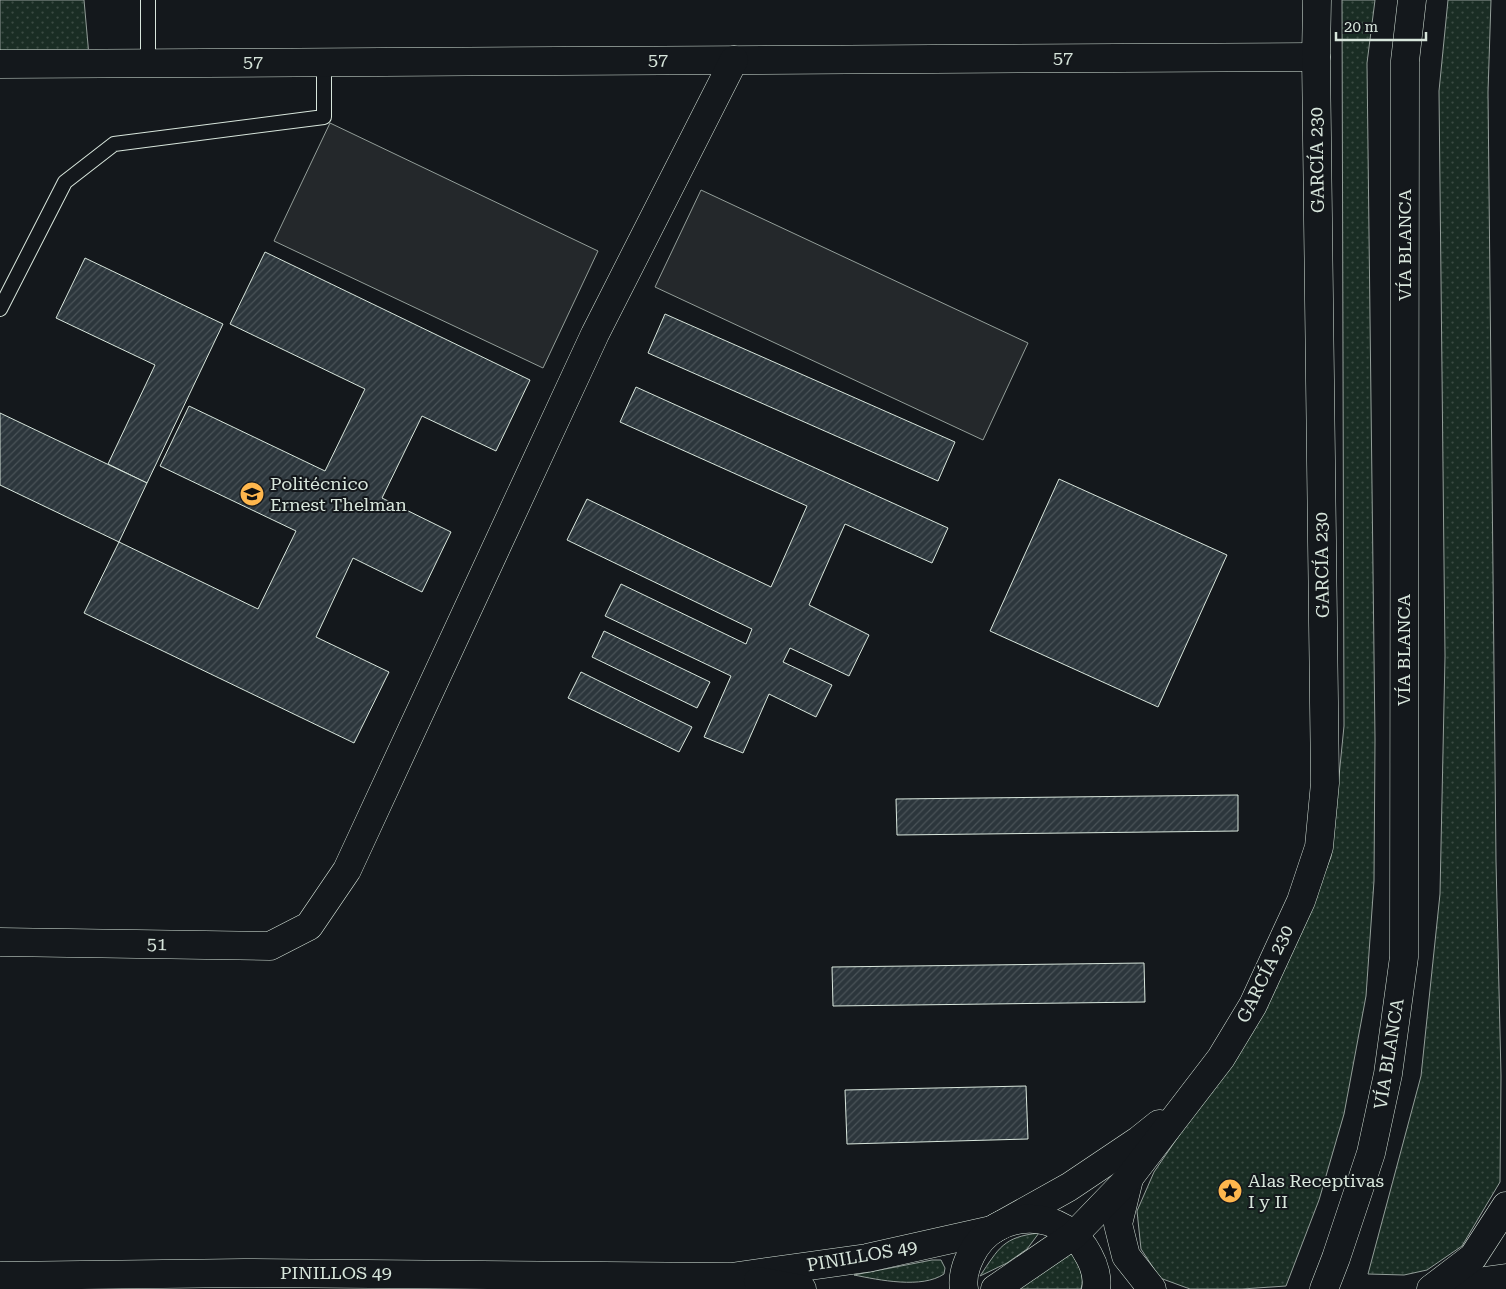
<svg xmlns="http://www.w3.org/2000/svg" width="1506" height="1289" viewBox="0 0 1506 1289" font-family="'Roboto Serif',serif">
<defs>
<pattern id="grass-dots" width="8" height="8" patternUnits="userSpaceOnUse" patternTransform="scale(1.25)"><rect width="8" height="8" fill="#1a2d24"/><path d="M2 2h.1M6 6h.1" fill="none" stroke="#3b4b43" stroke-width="1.8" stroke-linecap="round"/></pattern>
<pattern id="building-hatch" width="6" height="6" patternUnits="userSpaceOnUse" patternTransform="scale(1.25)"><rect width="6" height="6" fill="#2c363c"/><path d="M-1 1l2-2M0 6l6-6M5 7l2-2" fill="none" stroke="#4a5358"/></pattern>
</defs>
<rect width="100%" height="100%" fill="#14181c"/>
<g fill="url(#grass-dots)" stroke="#939e99">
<polygon points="0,0 84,0 89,56 0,52"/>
<polygon points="1342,0 1375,0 1367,63 1375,739 1374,881 1366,996 1344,1114 1319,1200 1286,1286 1242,1289 1190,1289 1160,1278 1141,1249 1137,1211 1154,1172 1254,1026 1297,939 1331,857 1344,726"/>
<polygon points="1448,0 1491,0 1488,92 1496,861 1501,1076 1500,1182 1462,1246 1427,1270 1404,1275 1368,1274 1421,1076 1440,894 1445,656 1439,91"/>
<path d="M1039,1233L1027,1249L1007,1263L980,1276C999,1248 1003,1237 1039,1233Z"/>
<path d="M1071,1253C1079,1265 1085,1275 1081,1289H1012Z"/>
<path d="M932,1260H941L945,1268L944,1274C922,1289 879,1280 854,1275Z"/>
</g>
<g fill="#24282b" stroke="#939e99">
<polygon points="330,123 598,251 543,368 274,241"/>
<polygon points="701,190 1028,343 983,440 655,287"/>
</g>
<g fill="url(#building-hatch)" stroke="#d8e6dc">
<polygon points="265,252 530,380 496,451 422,416 382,498 451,532 422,592 353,558 316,637 389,672 354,743 84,613 119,542 258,609 296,531 160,466 189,406 325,471 365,389 230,324"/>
<polygon points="85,258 223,324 147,483 108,464 155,365 56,318"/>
<polygon points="665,314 955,442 938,481 648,353"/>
<polygon points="636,387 948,528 932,563 845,524 809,605 869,635 849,676 790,648 783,662 832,685 816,717 769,694 743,753 704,737 731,676 605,616 621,584 746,644 752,629 567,540 587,499 771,587 807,506 620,422"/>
<polygon points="0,413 147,483 119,542 0,485"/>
<polygon points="1059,479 1227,555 1158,707 990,631"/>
<polygon points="604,631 710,682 697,708 592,657"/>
<polygon points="581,672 692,727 679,752 568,698"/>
<polygon points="1238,795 1238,831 897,835 896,799"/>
<polygon points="1144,963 1145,1002 833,1006 832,967"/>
<polygon points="1026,1086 1028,1139 847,1144 845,1090"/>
</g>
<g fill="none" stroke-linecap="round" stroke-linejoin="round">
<defs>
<g id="lane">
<polyline points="148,0 148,63"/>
<polyline points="0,309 65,182 114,144 324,117 324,62"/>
</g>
<g id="street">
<polyline points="0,64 1316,57"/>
<polyline points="0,942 270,946 309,926 347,870 595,334 734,60"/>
</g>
<g id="secondary">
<polyline points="1129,1179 1118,1224 1126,1256 1152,1289"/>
<polyline points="0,1276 244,1273 731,1277 867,1258 992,1230 1069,1187 1139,1140 1159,1124"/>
<polyline points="758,1281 802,1289"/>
<polyline points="1433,1288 1506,1278"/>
<path d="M964,1289C962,1278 966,1265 971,1255C995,1206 1065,1207 1089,1256C1094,1265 1098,1278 1096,1289"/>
<polyline points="995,1289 1074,1235 1129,1178 1221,1058 1253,1005 1301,901 1319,847 1325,783 1316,57 1317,0"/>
<polyline points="1431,1289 1473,1257 1506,1206"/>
</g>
<polyline id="highway" points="1324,1289 1336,1258 1371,1153 1388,1074 1404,957 1405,61 1412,0"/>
</defs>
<use href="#lane" stroke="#d8e6dc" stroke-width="16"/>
<use href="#street" stroke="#d8e6dc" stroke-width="29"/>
<use href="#secondary" stroke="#d8e6dc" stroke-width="29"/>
<use href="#highway" stroke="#d8e6dc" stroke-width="29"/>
<use href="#lane" stroke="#14181c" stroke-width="14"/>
<use href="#street" stroke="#14181c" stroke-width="28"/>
<use href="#secondary" stroke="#14181c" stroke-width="28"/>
<use href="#highway" stroke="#14181c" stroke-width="28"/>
</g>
<defs>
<symbol id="school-disc" viewBox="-11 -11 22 22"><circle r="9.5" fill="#ffb74d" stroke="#14181c"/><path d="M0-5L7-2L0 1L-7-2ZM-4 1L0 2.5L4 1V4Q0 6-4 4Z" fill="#111"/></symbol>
<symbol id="sight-disc" viewBox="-11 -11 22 22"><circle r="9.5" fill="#ffb74d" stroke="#14181c"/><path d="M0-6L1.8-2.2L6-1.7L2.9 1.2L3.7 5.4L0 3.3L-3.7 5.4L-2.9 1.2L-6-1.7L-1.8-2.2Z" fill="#111"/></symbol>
</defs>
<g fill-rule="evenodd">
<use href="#school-disc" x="238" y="480" width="28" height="28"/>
<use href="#sight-disc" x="1216" y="1177" width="28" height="28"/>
</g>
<g text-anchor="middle" stroke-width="4" stroke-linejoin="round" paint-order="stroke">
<g font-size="18" fill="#d8e6dc" stroke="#14181c">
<text x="1063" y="64">57</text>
<text x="658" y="66">57</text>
<text x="253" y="68">57</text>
<text transform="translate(1317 160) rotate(-91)" y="6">GARCÍA 230</text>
<text transform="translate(1405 245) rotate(-90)" y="6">VÍA BLANCA</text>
<text transform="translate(1322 565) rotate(-91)" y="6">GARCÍA 230</text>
<text transform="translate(1404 650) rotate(-90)" y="6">VÍA BLANCA</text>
<text transform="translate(157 944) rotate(1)" y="6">51</text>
<text transform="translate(1265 974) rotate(-64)" y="6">GARCÍA 230</text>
<text transform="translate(1389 1054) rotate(-81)" y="6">VÍA BLANCA</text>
<text transform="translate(862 1256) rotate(-10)" y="6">PINILLOS 49</text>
<text x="336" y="1279">PINILLOS 49</text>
</g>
<g font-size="18" fill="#d8e6dc" stroke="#14181c" text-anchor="start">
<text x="270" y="490">Politécnico<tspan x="270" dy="21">Ernest Thelman</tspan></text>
<text x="1248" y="1187">Alas Receptivas<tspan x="1248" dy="21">I y II</tspan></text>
</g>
</g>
<path d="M1336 32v8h90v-8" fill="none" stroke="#d8e6dc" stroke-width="2.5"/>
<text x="1344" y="32" font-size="15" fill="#d8e6dc" stroke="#14181c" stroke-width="4" paint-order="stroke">20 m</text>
</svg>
